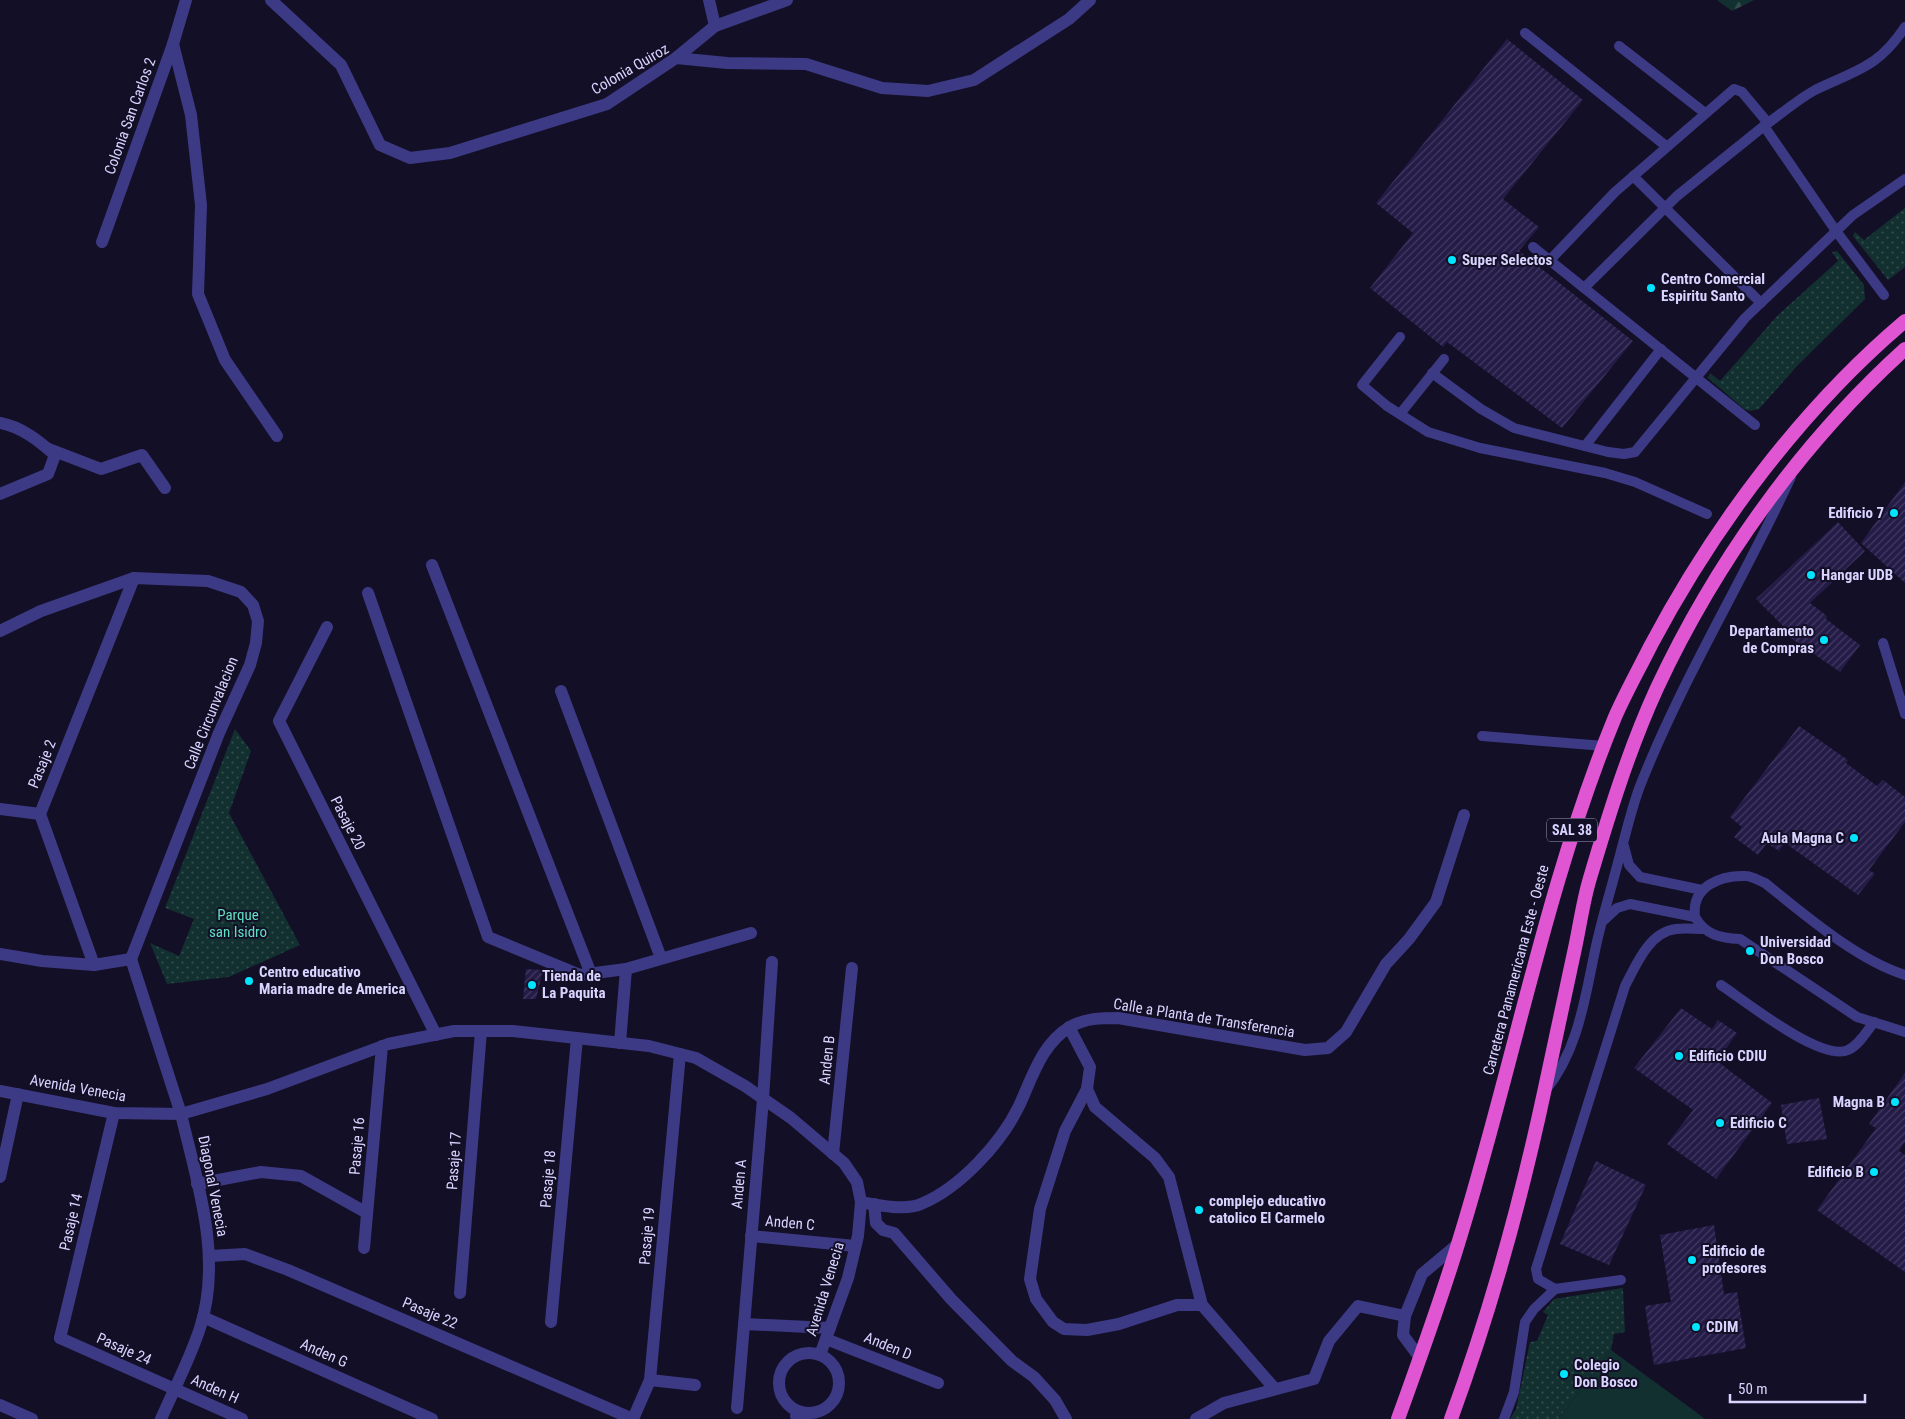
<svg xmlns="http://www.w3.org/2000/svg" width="1905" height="1419" viewBox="0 0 1905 1419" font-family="'Roboto Condensed',sans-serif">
<defs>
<pattern id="grass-dots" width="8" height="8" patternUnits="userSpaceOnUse" patternTransform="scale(1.25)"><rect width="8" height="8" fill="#12302f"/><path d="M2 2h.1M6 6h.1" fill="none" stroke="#344d4e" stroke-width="1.8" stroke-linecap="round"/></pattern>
<pattern id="forest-firs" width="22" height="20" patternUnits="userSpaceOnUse" patternTransform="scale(1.25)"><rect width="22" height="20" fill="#12302f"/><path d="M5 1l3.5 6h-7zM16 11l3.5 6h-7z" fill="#344d4e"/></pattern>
<pattern id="building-hatch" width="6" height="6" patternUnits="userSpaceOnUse" patternTransform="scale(1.25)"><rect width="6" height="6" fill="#241b47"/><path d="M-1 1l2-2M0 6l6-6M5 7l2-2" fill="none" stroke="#433b63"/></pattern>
</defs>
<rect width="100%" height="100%" fill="#130f26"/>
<g fill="url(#grass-dots)">
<polygon points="1905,208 1905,267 1888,280 1853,236 1855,232 1864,240"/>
<polygon points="1837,251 1864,285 1865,299 1798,365 1759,409 1750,411 1744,409 1708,378 1710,373 1720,381 1778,315 1838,261 1832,252"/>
<polygon points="235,729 251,751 229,813 300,945 229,977 167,984 150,943 179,956 194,919 165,908"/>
<polygon points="1623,1288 1625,1332 1614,1334 1611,1350 1558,1419 1510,1419 1516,1409 1530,1342 1537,1341 1548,1315 1543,1312 1554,1299"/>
</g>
<polygon fill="url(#forest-firs)" points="1717,0 1754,0 1732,11"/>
<polygon fill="#12302f" points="1611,1350 1696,1412 1705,1419 1558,1419"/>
<g fill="url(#building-hatch)">
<polygon points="1507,39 1583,100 1503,199 1539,227 1519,251 1633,341 1562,428 1447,342 1443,347 1370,288 1413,233 1376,203"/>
<polygon points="1905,482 1905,583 1861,543"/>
<polygon points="1838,522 1865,551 1810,603 1827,616 1826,619 1860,645 1840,672 1788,636 1790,633 1756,599"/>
<polygon points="1799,726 1848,760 1846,763 1877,786 1883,780 1905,797 1905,822 1869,870 1875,874 1858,895 1785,843 1779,851 1767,843 1758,855 1734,837 1742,827 1730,817"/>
<polygon points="526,969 543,970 536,999 523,999"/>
<polygon points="1681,1008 1712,1029 1718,1020 1737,1033 1717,1061 1772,1103 1716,1179 1667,1144 1693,1110 1634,1068"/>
<polygon points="1905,1073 1905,1142 1899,1151 1905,1155 1905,1272 1817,1210 1876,1128 1869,1124"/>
<polygon points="1819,1098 1827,1139 1787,1144 1781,1105"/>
<polygon points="1596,1161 1646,1185 1609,1265 1560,1244"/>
<polygon points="1714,1225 1724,1294 1737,1292 1746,1348 1654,1365 1645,1306 1671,1302 1660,1235"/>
</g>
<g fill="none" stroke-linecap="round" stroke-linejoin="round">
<g stroke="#3d3a85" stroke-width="10">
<polyline points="1525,33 1666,146"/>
<polyline points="1619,46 1705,113"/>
<polyline points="1633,176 1761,303"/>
<polyline points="1533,247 1755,425"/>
<polyline points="1550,260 1615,192 1734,89 1742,92 1768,123"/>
<polyline points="1584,288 1677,196 1764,126"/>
<path d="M1884,295L1836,231L1764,126C1781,114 1797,100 1815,90C1856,70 1878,68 1905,27"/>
<polyline points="1400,337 1362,385 1387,406 1428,432 1480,448 1605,473 1635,482 1707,514"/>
<polyline points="1432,373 1481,409 1514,428 1608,452 1624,454 1635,452 1745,318 1853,215 1905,179"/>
<polyline points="1400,414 1444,359"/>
<polyline points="1585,446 1661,349"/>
<polyline points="1883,643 1905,714"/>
<polyline points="1482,736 1604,746"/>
<polyline points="1624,846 1629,865 1640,877 1702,890"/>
<polyline points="1604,920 1617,908 1630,904 1695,917"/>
<path d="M1905,975C1857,960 1805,915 1765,883C1759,881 1752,876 1746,876C1721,875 1691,886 1695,917C1706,935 1719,938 1740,939L1857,1017L1905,1032"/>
<path d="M1721,985C1745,1001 1821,1062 1848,1050C1859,1045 1867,1031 1874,1022"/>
<path d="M1545,1091C1579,1050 1585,996 1596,946C1603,914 1613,883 1621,851C1627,829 1632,807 1640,786C1682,679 1743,581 1791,477"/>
<path d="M1621,1280L1555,1289L1538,1279L1536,1269L1625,986C1636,965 1649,932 1676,929C1685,928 1695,929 1704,929"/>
<polyline points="1504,1419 1514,1392 1525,1322 1534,1309 1555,1289"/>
</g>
<g stroke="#3d3a85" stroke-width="12">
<polyline points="327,627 279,721 436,1035"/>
<polyline points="833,1154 852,968"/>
<polyline points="197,1184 261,1172 301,1176 367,1213"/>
<polyline points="751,1236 855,1246"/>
<polyline points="364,1248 382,1046"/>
<polyline points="210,1256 245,1254 288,1270 633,1419"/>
<polyline points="460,1293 481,1031"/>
<polyline points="203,1317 432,1419"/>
<polyline points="551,1322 577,1038"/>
<polyline points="744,1324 830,1328"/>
<polyline points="60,1338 242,1419"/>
<polyline points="826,1339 938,1383"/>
<polyline points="650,1380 695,1385"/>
<polyline points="0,1405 32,1419"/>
<polyline points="737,1408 763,1099 772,962"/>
<polyline points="796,1416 803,1419"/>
<polyline points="633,1419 650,1380 680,1054"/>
</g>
<g stroke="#3d3a85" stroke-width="12">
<polyline points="271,0 341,65 380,145 410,158 450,153 607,104 676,58 727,63 806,64 882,88 928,91 974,80 1069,19 1090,0"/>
<polyline points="709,0 715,26"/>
<polyline points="173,44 191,115 201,205 198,294 225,360 277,436"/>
<polyline points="676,58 715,26 787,0"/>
<polyline points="102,242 173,44 186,0"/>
<path d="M0,423C22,427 39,441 55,455L48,474L0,494"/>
<polyline points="49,449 101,469 142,455 165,488"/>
<polyline points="432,565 591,974"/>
<polyline points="368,593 488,937 580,975 626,969 751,933"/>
<polyline points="0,631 41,611 134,578 208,581 241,592 253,605 258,621 256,643 250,665 219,733 131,959"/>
<polyline points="561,691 661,958"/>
<polyline points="0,809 40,814"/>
<polyline points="0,954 42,961 94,965 131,959"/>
<polyline points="131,959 181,1114 267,1089 388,1044 454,1031 513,1031 649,1046 696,1058 745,1086 791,1118 844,1163 857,1182 861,1202 858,1236 848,1278 820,1355"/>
<polyline points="94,965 40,814 134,578"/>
<polyline points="1069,1027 1090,1067 1087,1089 1095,1107 1155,1158 1169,1177 1202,1305 1275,1389"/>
<polyline points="620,1043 626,969"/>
<polyline points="1087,1089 1065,1131 1040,1209 1030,1279 1036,1299 1053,1322 1064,1329 1087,1330 1119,1324 1177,1305 1202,1305"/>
<polyline points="0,1177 18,1094"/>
<path d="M861,1202C877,1205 905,1211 921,1204C960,1188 1001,1143 1019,1106C1032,1078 1042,1043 1070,1027C1085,1018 1101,1018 1118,1018L1305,1050L1328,1048L1346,1032L1386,964L1409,939L1436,902L1464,815"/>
<polyline points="874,1204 876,1223 883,1230 894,1233 951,1299 1012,1361 1034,1377 1055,1400 1066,1419"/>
<polyline points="60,1338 114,1113"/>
<circle cx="809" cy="1383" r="30"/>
<polyline points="1420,1358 1403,1335 1405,1316 1422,1274 1459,1243"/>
<polyline points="1196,1419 1224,1403 1314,1379 1329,1341 1358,1306 1405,1316"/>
</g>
<path stroke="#3d3a85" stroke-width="12" d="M0,1091L114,1113L181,1114C197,1183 223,1257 200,1328C190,1359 174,1389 161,1419"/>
<g stroke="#e055d1" stroke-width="14">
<path d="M1398,1419C1419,1361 1440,1303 1458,1244C1513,1068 1545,887 1615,717C1626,692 1639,669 1651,645C1714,526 1802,408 1905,321"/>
<path d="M1451,1419C1491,1310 1521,1201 1545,1088C1555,1041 1565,995 1575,948C1580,925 1583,901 1590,878C1609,814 1629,749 1657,688C1716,562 1801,443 1905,349"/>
</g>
</g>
<g fill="#00e5ff" stroke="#130f26" stroke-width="2">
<circle cx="1452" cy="260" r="5"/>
<circle cx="1651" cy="288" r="5"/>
<circle cx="1894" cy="513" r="5"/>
<circle cx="1811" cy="575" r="5"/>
<circle cx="1824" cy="640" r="5"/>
<circle cx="1854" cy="838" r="5"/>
<circle cx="1750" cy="951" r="5"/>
<circle cx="249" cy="981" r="5"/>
<circle cx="532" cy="985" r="5"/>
<circle cx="1679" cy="1056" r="5"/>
<circle cx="1895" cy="1102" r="5"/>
<circle cx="1720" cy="1123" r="5"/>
<circle cx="1874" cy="1172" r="5"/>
<circle cx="1199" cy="1210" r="5"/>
<circle cx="1692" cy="1260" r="5"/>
<circle cx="1696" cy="1327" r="5"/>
<circle cx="1564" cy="1374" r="5"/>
</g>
<g text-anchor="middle" stroke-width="4" stroke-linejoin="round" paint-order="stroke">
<rect fill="#130f26" stroke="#9e99be" stroke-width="1" x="1547" y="818.5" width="50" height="23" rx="4"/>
<g font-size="14" font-weight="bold" fill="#d9d4ff">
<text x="1572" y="835">SAL 38</text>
</g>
<g font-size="15" fill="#d9d4ff" stroke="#130f26">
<text transform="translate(630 69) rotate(-30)" y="5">Colonia Quiroz</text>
<text transform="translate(130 116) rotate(-70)" y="5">Colonia San Carlos 2</text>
<text transform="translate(211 713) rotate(-68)" y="5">Calle Circunvalacion</text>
<text transform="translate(42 764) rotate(-68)" y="5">Pasaje 2</text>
<text transform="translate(348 823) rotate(63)" y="5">Pasaje 20</text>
<text transform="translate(1516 970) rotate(-75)" y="5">Carretera Panamericana Este - Oeste</text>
<text transform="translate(1204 1018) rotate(9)" y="5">Calle a Planta de Transferencia</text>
<text transform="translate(827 1060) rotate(-84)" y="5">Anden B</text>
<text transform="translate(78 1088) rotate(10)" y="5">Avenida Venecia</text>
<text transform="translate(357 1146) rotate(-85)" y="5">Pasaje 16</text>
<text transform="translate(454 1161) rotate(-86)" y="5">Pasaje 17</text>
<text transform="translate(548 1179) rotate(-85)" y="5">Pasaje 18</text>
<text transform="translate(739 1184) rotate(-85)" y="5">Anden A</text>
<text transform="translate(213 1186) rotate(79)" y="5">Diagonal Venecia</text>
<text transform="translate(71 1222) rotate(-77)" y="5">Pasaje 14</text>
<text transform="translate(790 1223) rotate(5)" y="5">Anden C</text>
<text transform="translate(647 1236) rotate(-85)" y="5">Pasaje 19</text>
<text transform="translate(825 1289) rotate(-73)" y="5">Avenida Venecia</text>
<text transform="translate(430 1313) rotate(23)" y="5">Pasaje 22</text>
<text transform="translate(888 1346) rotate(22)" y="5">Anden D</text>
<text transform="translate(124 1349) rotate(24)" y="5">Pasaje 24</text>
<text transform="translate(324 1353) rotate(24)" y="5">Anden G</text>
<text transform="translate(215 1389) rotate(24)" y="5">Anden H</text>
</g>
<g font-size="15" font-weight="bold" fill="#d9d4ff" stroke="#130f26" text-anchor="start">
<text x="1462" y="265">Super Selectos</text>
<text x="1661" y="284">Centro Comercial<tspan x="1661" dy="17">Espiritu Santo</tspan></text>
<text x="1884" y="518" text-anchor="end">Edificio 7</text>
<text x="1821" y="580">Hangar UDB</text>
<text x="1814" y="636" text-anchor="end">Departamento<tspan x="1814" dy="17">de Compras</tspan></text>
<text x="1844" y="843" text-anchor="end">Aula Magna C</text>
<text x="1760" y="947">Universidad<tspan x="1760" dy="17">Don Bosco</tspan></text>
<text x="259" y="977">Centro educativo<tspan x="259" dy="17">Maria madre de America</tspan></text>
<text x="542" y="981">Tienda de<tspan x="542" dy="17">La Paquita</tspan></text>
<text x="1689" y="1061">Edificio CDIU</text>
<text x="1885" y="1107" text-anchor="end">Magna B</text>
<text x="1730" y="1128">Edificio C</text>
<text x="1864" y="1177" text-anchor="end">Edificio B</text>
<text x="1209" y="1206">complejo educativo<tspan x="1209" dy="17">catolico El Carmelo</tspan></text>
<text x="1702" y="1256">Edificio de<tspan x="1702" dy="17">profesores</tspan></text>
<text x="1706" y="1332">CDIM</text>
<text x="1574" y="1370">Colegio<tspan x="1574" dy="17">Don Bosco</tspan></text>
</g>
<g font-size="15" fill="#5fe0c0" stroke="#130f26">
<text x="238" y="920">Parque<tspan x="238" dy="17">san Isidro</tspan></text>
</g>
</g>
<path d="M1730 1394v8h135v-8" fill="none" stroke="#d9d4ff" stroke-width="2.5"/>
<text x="1738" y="1394" font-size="15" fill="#d9d4ff" stroke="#130f26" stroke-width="4" paint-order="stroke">50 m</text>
</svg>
